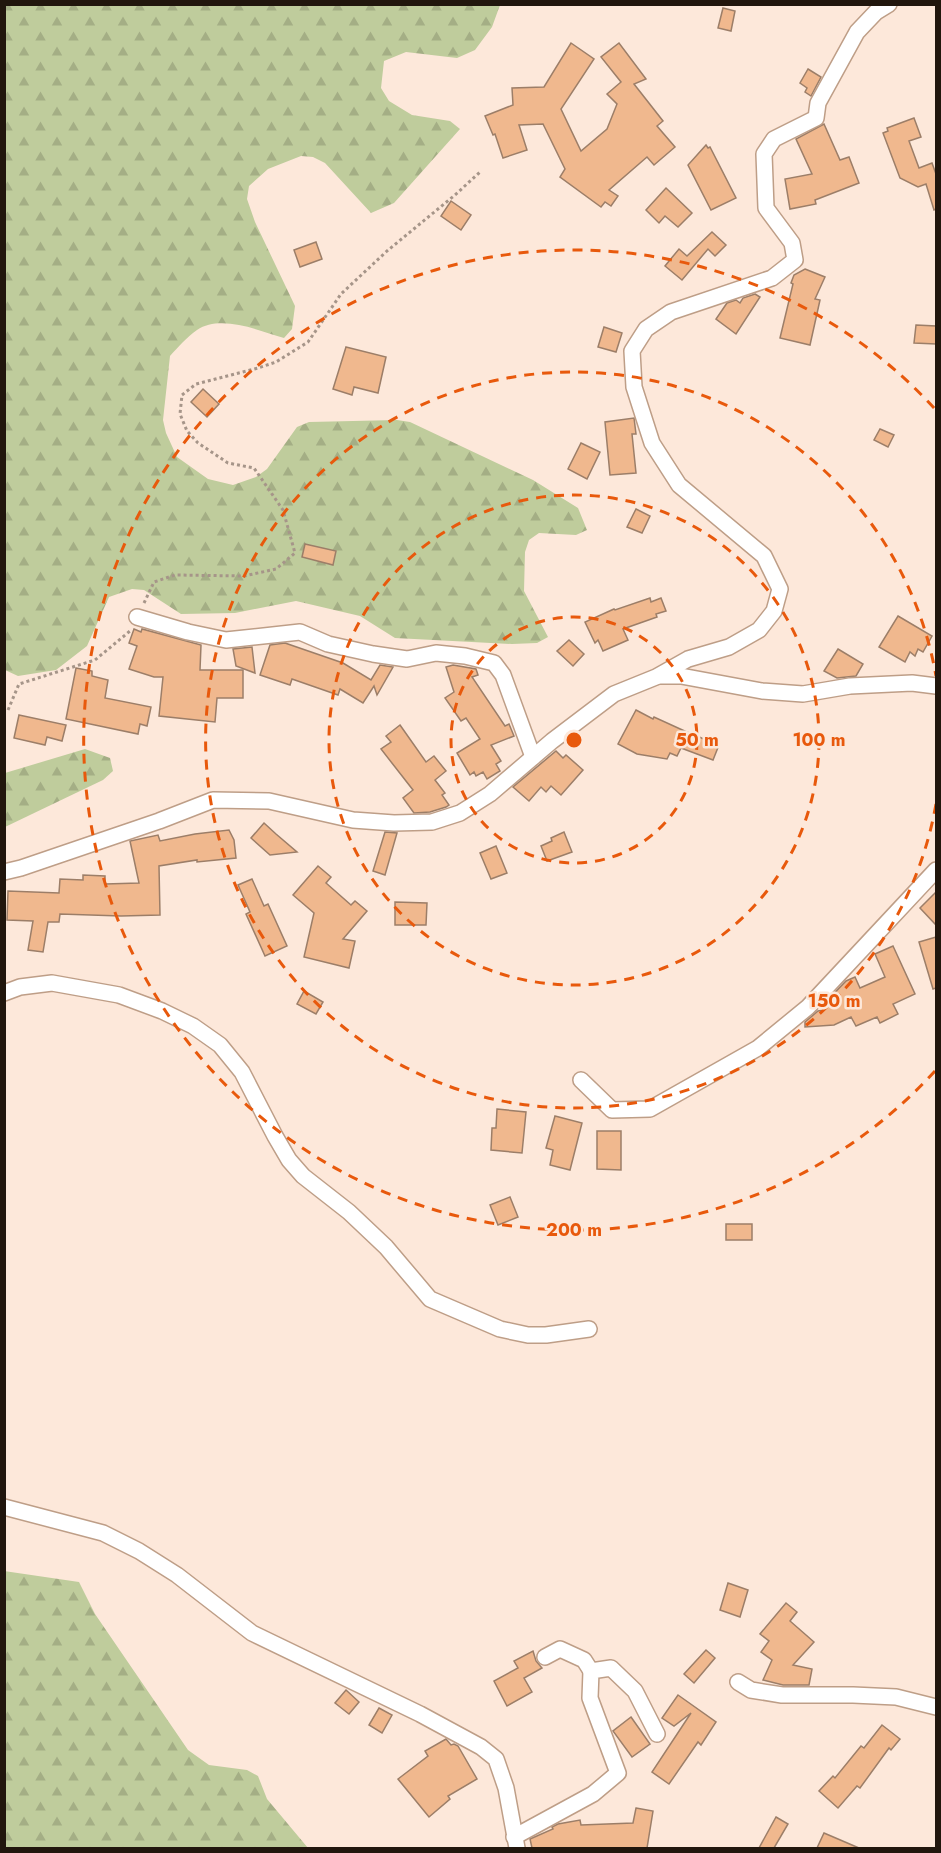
<svg xmlns="http://www.w3.org/2000/svg" width="941" height="1853" viewBox="0 0 941 1853" font-family="Jost,sans-serif">
<defs>
<pattern id="forest-firs" width="22" height="20" patternUnits="userSpaceOnUse" patternTransform="scale(1.5)"><rect width="22" height="20" fill="#bfcc9c"/><path d="M5 1l3.5 6h-7zM16 11l3.5 6h-7z" fill="#a4ae85"/></pattern>
</defs>
<rect width="100%" height="100%" fill="#fde8da"/>
<g fill="url(#forest-firs)">
<path d="M4,5H500L492,27L475,50L457,58L406,52L384,61L381,88L389,101L412,115L450,121L460,129L394,203L371,213L325,163L313,157L301,156L268,169L249,186L247,199L255,222L295,306L292,329L284,338C260,331 221,314 197,330C187,337 178,347 170,356L163,420L166,433L177,457L208,479L233,485L256,477L267,469L297,427L309,422L397,420L410,422L533,480L578,508L587,530L576,535L539,533L529,540L525,552L524,591L548,637L537,643L512,644L395,638L360,616L296,601L235,613L181,614L144,590L132,589L109,597L87,646L56,670L18,676L5,670Z"/>
<polygon points="85,749 110,758 113,771 103,780 5,827 5,773"/>
<polygon points="4,1571 79,1582 95,1614 188,1750 209,1765 247,1770 258,1776 267,1799 308,1848 5,1848"/>
</g>
<g fill="#f0b88e" stroke="#9c7e68" stroke-width="1.5">
<polygon points="723,8 735,11 731,31 718,28"/>
<polygon points="571,43 594,59 561,109 581,151 607,129 617,104 607,94 621,82 601,57 619,43 646,79 634,84 663,121 657,126 675,147 654,165 647,157 609,190 618,196 611,206 605,202 601,207 560,177 565,169 543,124 519,125 527,150 503,158 495,134 493,135 485,116 513,105 512,88 544,87"/>
<polygon points="808,69 821,77 811,96 805,92 807,88 800,83"/>
<polygon points="914,118 921,137 909,141 919,168 932,163 936,174 936,209 934,210 926,184 918,187 900,178 883,133 888,131 887,128"/>
<polygon points="824,124 840,160 849,157 859,183 815,200 816,204 790,209 785,179 812,174 796,139"/>
<polygon points="706,145 708,148 710,147 736,198 711,210 688,165"/>
<polygon points="666,188 692,213 678,227 665,216 659,223 646,210"/>
<polygon points="451,201 471,215 461,230 441,216"/>
<polygon points="712,232 726,245 715,256 708,249 682,280 665,266 679,249 687,256"/>
<polygon points="316,242 322,259 300,267 294,250"/>
<polygon points="805,269 825,277 815,299 820,300 810,345 780,338 793,284 791,283 794,275"/>
<polygon points="755,294 760,297 736,334 716,319 727,303 736,300 740,303 743,298"/>
<polygon points="916,325 936,326 936,344 914,343"/>
<polygon points="604,327 622,333 616,352 598,347"/>
<polygon points="346,347 386,357 378,393 354,387 352,395 333,389"/>
<polygon points="203,389 219,404 207,417 191,402"/>
<polygon points="634,418 636,434 632,434 636,473 610,475 605,422"/>
<polygon points="880,429 894,435 888,447 874,440"/>
<polygon points="581,443 600,452 587,479 568,469"/>
<polygon points="636,509 650,516 642,533 627,527"/>
<polygon points="305,544 336,551 333,565 302,557"/>
<polygon points="650,598 651,602 661,598 666,611 656,614 657,617 623,629 628,640 603,651 598,640 595,643 585,622 614,609 615,610"/>
<polygon points="898,616 932,636 923,652 918,649 915,656 910,652 905,662 879,647"/>
<polygon points="134,629 141,632 142,629 201,645 200,670 243,670 243,698 217,698 215,722 159,716 163,677 154,677 129,669 137,646 129,643"/>
<polygon points="569,640 584,654 573,666 557,651"/>
<polygon points="285,643 343,663 371,680 380,665 393,667 377,695 374,686 363,703 340,689 338,695 292,679 290,685 260,675 270,645"/>
<polygon points="252,647 255,673 236,666 233,649"/>
<polygon points="838,649 863,664 856,676 837,678 824,671"/>
<polygon points="453,665 476,669 478,675 472,677 505,726 509,724 514,736 491,745 501,761 496,764 500,771 487,779 483,772 476,776 474,772 470,775 457,753 480,739 466,718 461,721 445,698 454,692 446,667"/>
<polygon points="76,668 92,671 92,676 108,680 105,698 151,707 147,726 140,724 138,734 66,719"/>
<polygon points="636,710 653,719 654,717 689,733 719,745 713,760 681,748 677,756 670,753 667,759 637,754 618,744"/>
<polygon points="19,715 66,725 62,741 47,737 45,745 14,738"/>
<polygon points="400,725 426,762 434,756 446,771 435,780 445,793 442,795 449,805 446,807 430,812 414,813 403,798 413,790 381,749 391,742 386,736"/>
<polygon points="556,751 563,758 566,755 583,770 561,795 551,786 546,792 541,787 529,801 513,787"/>
<polygon points="264,823 276,834 297,852 270,855 251,838"/>
<polygon points="229,830 234,840 236,858 197,862 197,860 159,866 160,915 121,916 60,914 59,922 48,922 43,952 28,950 33,921 7,920 8,891 59,893 60,879 83,880 83,875 105,876 105,884 139,883 130,841 158,835 160,841 195,834"/>
<polygon points="385,832 397,833 385,875 373,871"/>
<polygon points="564,832 572,852 547,861 541,846 552,841 551,838"/>
<polygon points="496,846 507,873 491,879 480,853"/>
<polygon points="318,866 331,877 326,883 351,905 355,901 367,911 343,939 355,941 349,968 304,957 314,913 293,895"/>
<polygon points="252,879 264,906 268,904 287,946 265,956 246,914 250,912 238,885"/>
<polygon points="936,892 936,925 920,908"/>
<polygon points="395,902 427,903 426,925 395,925"/>
<polygon points="936,937 936,988 933,989 919,942"/>
<polygon points="893,946 915,994 893,1004 898,1014 880,1023 877,1017 856,1026 851,1017 834,1025 805,1027 805,1022 818,1011 824,1010 822,1006 846,981 855,977 860,988 885,977 875,954"/>
<polygon points="304,991 323,1002 316,1014 297,1004"/>
<polygon points="497,1109 526,1112 522,1153 491,1150 492,1128 496,1128"/>
<polygon points="555,1116 582,1123 570,1170 550,1165 553,1150 546,1148"/>
<polygon points="597,1131 621,1131 621,1170 597,1169"/>
<polygon points="510,1197 518,1217 498,1225 490,1205"/>
<rect x="726" y="1224" width="26" height="16"/>
<polygon points="728,1583 748,1590 740,1617 720,1610"/>
<polygon points="786,1603 797,1612 790,1621 814,1642 793,1665 812,1669 809,1685 783,1685 763,1680 772,1660 761,1652 769,1641 760,1634"/>
<polygon points="706,1650 715,1658 694,1683 684,1674"/>
<polygon points="533,1651 536,1661 542,1668 524,1678 532,1692 507,1706 494,1681 518,1668 514,1661"/>
<polygon points="346,1690 359,1702 349,1714 335,1703"/>
<polygon points="678,1695 716,1722 701,1745 698,1742 669,1784 652,1772 691,1713 674,1726 662,1718"/>
<polygon points="379,1708 392,1715 382,1733 369,1725"/>
<polygon points="631,1717 650,1744 632,1757 613,1731"/>
<polygon points="882,1725 900,1739 891,1750 889,1748 860,1788 857,1786 838,1808 819,1791 833,1776 835,1778 861,1746 864,1748"/>
<polygon points="446,1739 451,1745 454,1744 458,1746 477,1779 448,1796 450,1799 429,1817 398,1779 428,1756 425,1751"/>
<polygon points="636,1808 653,1811 647,1848 532,1848 530,1839 553,1829 552,1827 558,1824 580,1820 581,1825 633,1823"/>
<polygon points="776,1817 788,1824 774,1848 759,1848"/>
<polygon points="824,1833 859,1848 817,1848"/>
</g>
<g fill="none" stroke-linecap="round" stroke-linejoin="round">
<defs>
<g id="street">
<polyline points="137,617 188,632 226,640 300,632 328,644 373,654 407,659 436,653 465,656 494,663 503,675 533,757"/>
<polyline points="659,676 681,676 762,691 803,694 850,686 912,683 936,686"/>
<polyline points="4,872 21,868 159,821 213,800 269,801 353,820 394,823 432,822 460,813 490,794 552,741 614,694 656,677 688,659 729,647 759,630 774,611 780,589 764,556 679,485 652,443 634,387 632,351 646,329 671,312 772,278 795,260 792,243 766,208 764,154 774,139 816,118 818,103 857,32 876,12 889,4"/>
<polyline points="4,993 20,987 52,983 119,995 162,1011 193,1026 220,1045 242,1072 275,1136 289,1160 303,1176 349,1212 386,1247 430,1299 500,1329 528,1335 546,1335 589,1329"/>
<polyline points="581,1080 612,1110 650,1109 758,1048 808,1007 936,870"/>
<polyline points="4,1507 103,1533 139,1551 177,1575 252,1633 420,1714 481,1747 496,1759 506,1788 517,1848"/>
<polyline points="545,1657 560,1649 584,1660 591,1671"/>
<polyline points="738,1682 751,1690 782,1695 853,1695 896,1697 936,1707"/>
<polyline points="514,1837 593,1794 618,1773 590,1698 591,1671 611,1668 635,1691 657,1734"/>
</g>
</defs>
<use href="#street" stroke="#be9e87" stroke-width="18"/>
<g stroke="#a69589" stroke-width="3" stroke-dasharray="3 3" stroke-linecap="butt">
<polyline points="144,603 154,582 175,575 244,576 276,569 295,553 283,510 254,468 228,463 198,443 187,431 180,414 182,395 196,384 258,368 276,362 308,342 341,294 387,251 455,195 480,172"/>
<polyline points="8,710 19,684 95,660 130,631"/>
</g>
<use href="#street" stroke="#fff" stroke-width="15"/>
</g>
<g fill="none" stroke="#e8590c" stroke-width="3" stroke-dasharray="10 8">
<circle cx="574" cy="740" r="123"/>
<circle cx="574" cy="740" r="245"/>
<path d="M936 804A368 368 0 1 1 936 676"/>
<path d="M935 1071A490 490 0 1 1 935 409"/>
</g>
<circle cx="574" cy="740" r="9" fill="#e8590c" stroke="#fde8da" stroke-width="3"/>
<g font-size="18" text-anchor="middle" font-weight="bold" fill="#e8590c" stroke="#fde8da" stroke-width="5" stroke-linejoin="round" paint-order="stroke">
<text x="697" y="746">50 m</text>
<text x="819" y="746">100 m</text>
<text x="834" y="1007">150 m</text>
<text x="574" y="1236">200 m</text>
</g>
<rect width="941" height="1853" fill="none" stroke="#21160d" stroke-width="12"/>
</svg>
